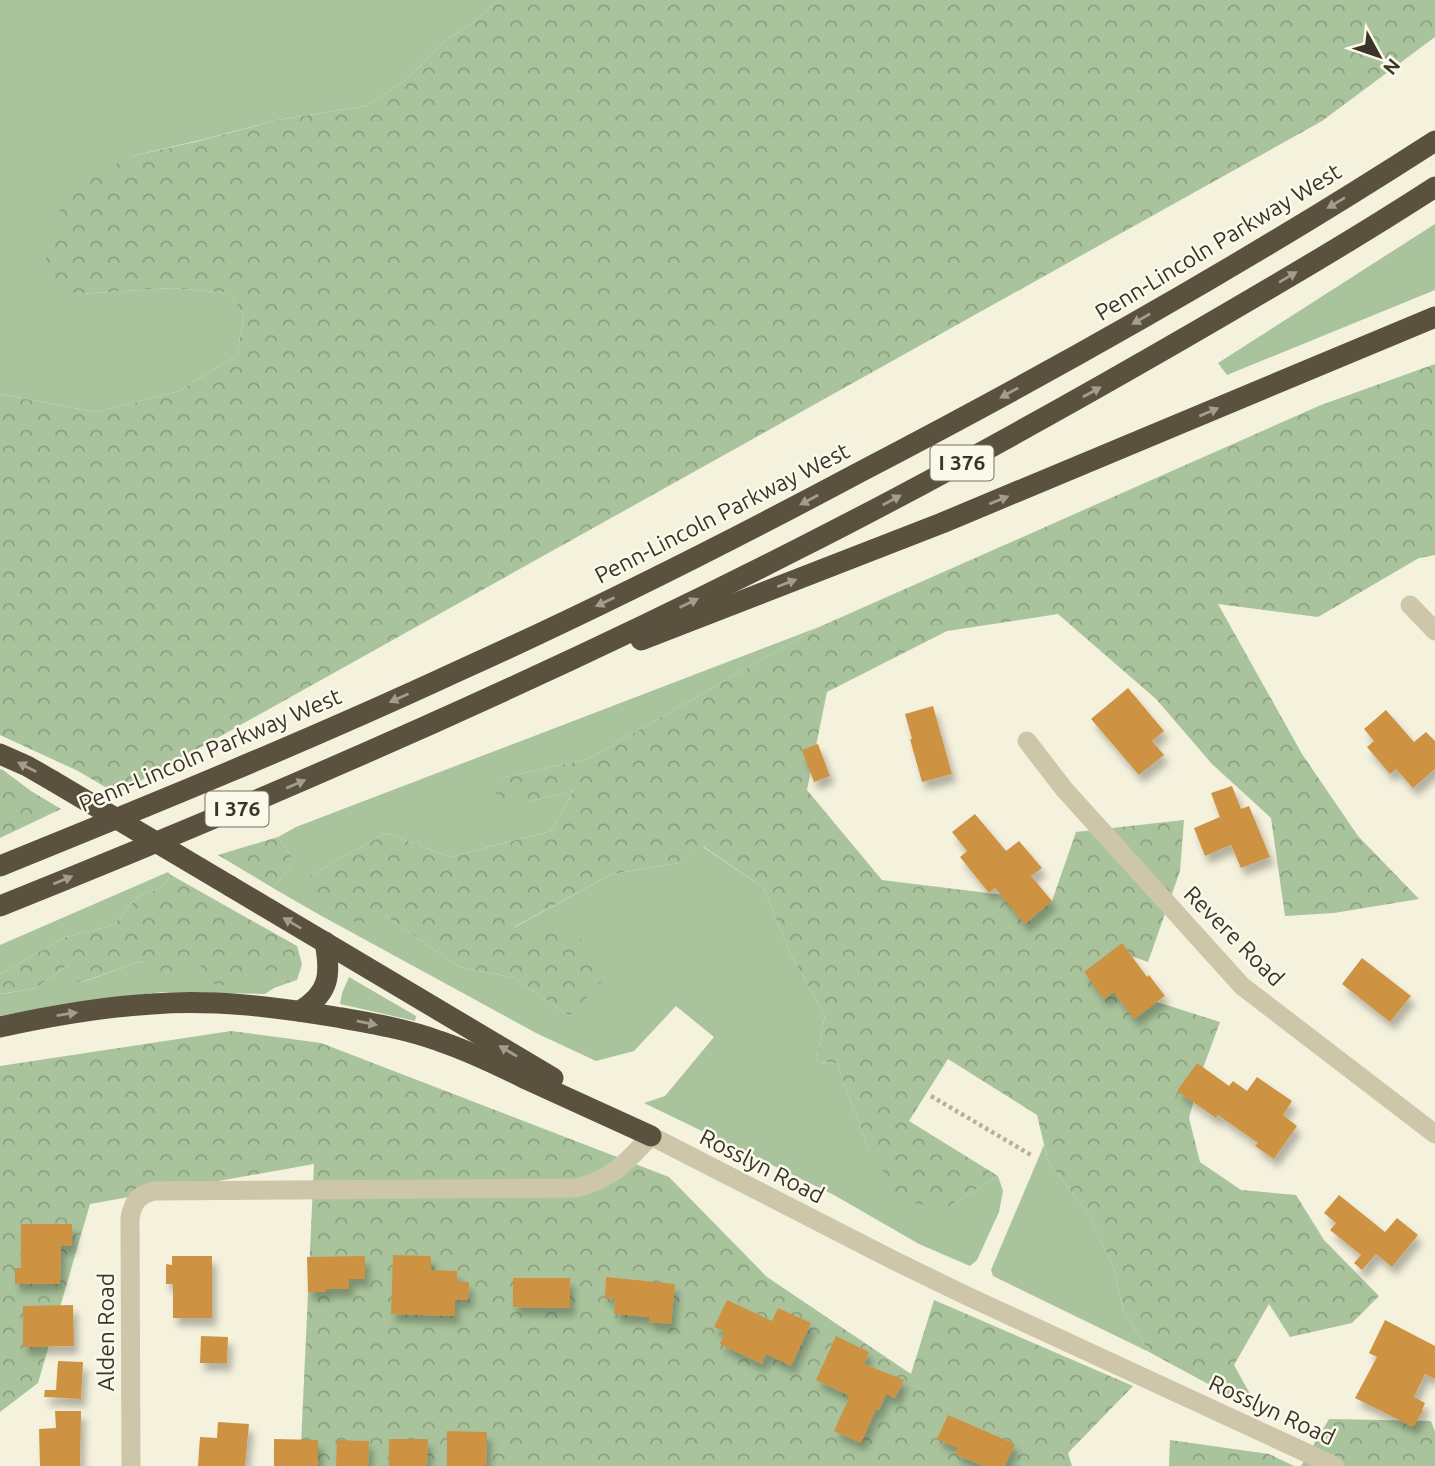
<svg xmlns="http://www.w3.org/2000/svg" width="1435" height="1466" viewBox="0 0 1435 1466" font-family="Ubuntu,sans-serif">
<defs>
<pattern id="forest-crowns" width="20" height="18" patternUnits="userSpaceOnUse" patternTransform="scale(1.75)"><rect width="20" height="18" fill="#a9c49c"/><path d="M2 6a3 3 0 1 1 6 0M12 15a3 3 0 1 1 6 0" fill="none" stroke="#8ba07f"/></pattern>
<filter id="shadow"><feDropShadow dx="4.5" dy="8" stdDeviation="3.5" flood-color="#0004"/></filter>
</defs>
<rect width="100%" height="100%" fill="#f4f1dd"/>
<g fill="#a9c49c">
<polygon points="0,0 499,0 469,26 445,41 406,80 366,106 277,120 205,139 132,156 79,294 172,288 229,293 244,315 237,355 179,391 96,412 0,394"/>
<polygon points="1435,224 1435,290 1227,375 1218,363"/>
<polygon points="819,627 588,759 501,778 529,801 573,791 551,831 450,857 386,833 311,875 383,914 459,967 515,978 569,1016 513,928 612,874 679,863 703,847 763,887 791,955 825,1015 816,1062 837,1063 868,1148 948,1207 998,1176 1003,1191 999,1212 977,1260 970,1266 919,1244 834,1195 644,1103 665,1096 714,1037 676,1006 634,1051 596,1061 538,1034 318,914 273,888 291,866 291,855 278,837 296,827"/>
<polygon points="168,872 171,875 161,888 137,897 114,925 66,937 0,974 0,945"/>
<polygon points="142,961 150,969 199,963 267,969 284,983 297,980 274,988 265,994 163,992 63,1004 0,1016 0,993 2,994 36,988 68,965 79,983"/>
<polygon points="349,977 416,1016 415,1021 340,1004 342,993"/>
<polygon points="1044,1145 1048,1161 1089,1215 1114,1269 1123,1310 1149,1352 993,1276 991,1270"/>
</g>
<g fill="url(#forest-crowns)">
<polygon points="499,0 1435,0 1435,37 1322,121 117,794 78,771 0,735 0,394 96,412 179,391 237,355 244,315 229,293 172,288 79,294 54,288 45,252 55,218 68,198 99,173 132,156 195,142 277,120 366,106 406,80 445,41 469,26"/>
<polygon points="1435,364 1435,555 1419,558 1318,617 1218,604 1302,754 1358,836 1419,899 1334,913 1285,916 1271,818 1212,764 1156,699 1058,614 947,631 827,692 807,790 882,880 1052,901 1076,832 1184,820 1180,871 1148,962 1131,956 1157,1002 1220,1022 1203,1068 1189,1118 1200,1162 1241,1190 1296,1195 1324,1240 1379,1296 1352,1323 1290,1337 1269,1304 1234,1365 1260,1412 1149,1352 1123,1310 1114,1269 1089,1215 1048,1161 1037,1115 948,1059 909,1121 998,1176 948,1207 902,1202 868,1148 837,1063 816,1062 825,1015 791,955 763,887 704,847 679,863 612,874 514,927 588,940 608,975 569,1016 515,978 459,967 383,914 373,925 318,914 311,875 386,833 450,857 551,831 573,791 529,801 494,800 501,778 588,759 819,627 1321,405"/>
<polygon points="0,769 3,770 31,791 61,809 0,838"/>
<polygon points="278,837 291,855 291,866 273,888 218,855"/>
<polygon points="171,875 297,946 302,964 297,980 284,983 267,970 236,987 209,983 199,963 167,975 149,969 142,961 78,983 68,965 36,988 1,994 0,993 0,974 66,937 114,925 137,897 161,888"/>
<polygon points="231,1031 321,1043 669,1177 767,1277 911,1374 934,1300 1133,1386 1068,1453 1072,1466 300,1466 314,1164 90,1204 38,1383 0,1412 0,1066"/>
<polygon points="1329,1419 1431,1421 1435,1432 1435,1466 1301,1466"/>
<polygon points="1170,1440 1269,1454 1294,1466 1169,1466"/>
</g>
<g fill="#cd9343" filter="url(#shadow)">
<polygon points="1128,688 1164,731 1152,741 1164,755 1139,775 1091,719"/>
<polygon points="933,706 952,774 922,782 910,739 912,739 905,714"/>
<polygon points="1386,710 1414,742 1426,732 1435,741 1435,769 1413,788 1396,769 1390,774 1367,747 1374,741 1364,729"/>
<polygon points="818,744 830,776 814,782 802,750"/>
<polygon points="1232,786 1241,809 1249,806 1270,857 1241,868 1231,845 1205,856 1194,828 1220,817 1211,793"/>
<polygon points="975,814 1006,851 1019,841 1042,868 1031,876 1052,901 1025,924 995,888 989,893 960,857 967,851 952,832"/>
<polygon points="1122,943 1147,977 1149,975 1165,996 1134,1019 1114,992 1104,999 1084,972"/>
<polygon points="1362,958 1411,996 1390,1022 1342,984"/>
<polygon points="1197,1063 1229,1086 1233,1081 1247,1091 1257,1077 1292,1101 1283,1115 1297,1126 1274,1159 1255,1146 1258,1143 1218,1115 1216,1118 1177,1091"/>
<polygon points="1339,1195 1385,1232 1397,1218 1418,1235 1392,1267 1376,1254 1362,1270 1354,1263 1361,1255 1330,1230 1336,1223 1324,1213"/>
<polygon points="21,1224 72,1224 72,1246 61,1246 60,1284 15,1284 15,1268 21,1268"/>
<polygon points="393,1255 431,1256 431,1270 457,1271 457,1281 469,1282 468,1300 455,1300 455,1316 391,1314"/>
<polygon points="172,1256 212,1256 212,1318 173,1318 173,1284 166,1284 166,1264 172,1265"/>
<polygon points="365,1256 365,1279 349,1279 349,1289 326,1289 326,1292 308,1292 307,1257"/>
<polygon points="606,1277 675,1284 671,1324 649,1322 649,1317 614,1314 615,1299 605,1298"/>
<polygon points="513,1278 570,1278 570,1308 513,1307"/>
<polygon points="727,1300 772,1321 778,1308 811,1323 791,1366 766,1354 762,1364 720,1344 725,1332 714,1327"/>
<polygon points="73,1305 74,1346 23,1347 23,1306"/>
<polygon points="1385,1320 1435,1346 1435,1379 1425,1374 1414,1397 1425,1403 1422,1410 1423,1411 1413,1427 1355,1398 1377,1357 1369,1353"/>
<polygon points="201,1336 228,1337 227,1363 200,1363"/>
<polygon points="836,1336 869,1352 864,1364 904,1380 895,1398 886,1394 879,1410 876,1409 861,1443 834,1431 850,1396 816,1380"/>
<polygon points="58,1361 83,1362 81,1399 44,1397 45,1390 56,1390"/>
<polygon points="55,1411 81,1411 80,1466 40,1466 39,1429 56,1428"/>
<polygon points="948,1415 1015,1444 1005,1466 983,1466 955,1454 958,1448 937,1439"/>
<polygon points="218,1422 249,1424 245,1466 198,1466 200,1437 217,1438"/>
<polygon points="447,1431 487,1432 486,1466 447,1466"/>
<polygon points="274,1439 318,1440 318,1466 274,1466"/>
<polygon points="389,1439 428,1439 427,1466 389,1466"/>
<polygon points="337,1440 369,1441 368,1466 336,1466"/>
</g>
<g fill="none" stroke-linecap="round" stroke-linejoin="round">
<polyline stroke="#b9b092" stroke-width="4.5" stroke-dasharray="3.5 3.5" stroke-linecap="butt" points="931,1096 1031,1155"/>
<g stroke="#cdc6a8" stroke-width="19">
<polyline points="1410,605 1435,631"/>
<polyline points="1027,741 1064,789 1242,986 1435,1134"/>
<path d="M131,1466L130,1218C133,1202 138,1195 154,1191L576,1188C613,1179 626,1162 651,1136"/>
</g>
<polyline stroke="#cdc6a8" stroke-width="19" points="651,1136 895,1261 965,1295 1335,1466"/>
<g stroke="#5b513f" stroke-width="21">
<polyline points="641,640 942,523 1435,317"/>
<polyline points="0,754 27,766 53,781"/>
<path d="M0,866C153,804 305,742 454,673C592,611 727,543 860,472C1056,370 1249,261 1435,141"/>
<polyline points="230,886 553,1078"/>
<path d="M0,906C270,798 537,682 796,550C933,481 1067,406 1200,329C1279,283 1358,237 1435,187"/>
<path d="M300,1011C330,993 331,974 325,942"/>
<path d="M0,1027C50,1016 101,1007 152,1004C213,999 275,1007 336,1017C370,1023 406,1029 439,1041C469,1051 498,1065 526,1079C568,1098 610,1117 651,1136"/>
</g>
<polyline stroke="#5b513f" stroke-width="21" points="53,781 230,886"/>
</g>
<defs><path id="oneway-solid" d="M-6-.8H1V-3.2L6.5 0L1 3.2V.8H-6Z" transform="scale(1.75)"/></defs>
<g fill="#a39d8c">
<use href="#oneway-solid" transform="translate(1336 203) rotate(149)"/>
<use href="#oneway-solid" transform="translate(1288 277) rotate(-31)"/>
<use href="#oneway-solid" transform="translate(1141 319) rotate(150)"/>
<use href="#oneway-solid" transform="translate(1092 392) rotate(-29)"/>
<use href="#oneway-solid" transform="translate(1009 393) rotate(151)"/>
<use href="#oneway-solid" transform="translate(1209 412) rotate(-23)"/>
<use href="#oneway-solid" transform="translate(809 500) rotate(152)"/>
<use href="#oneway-solid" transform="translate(892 500) rotate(-28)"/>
<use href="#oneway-solid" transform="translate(999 500) rotate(-22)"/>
<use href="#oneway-solid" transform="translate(787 583) rotate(-21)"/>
<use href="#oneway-solid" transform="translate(605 602) rotate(155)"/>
<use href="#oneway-solid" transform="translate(689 603) rotate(-26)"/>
<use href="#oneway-solid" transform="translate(399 698) rotate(156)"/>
<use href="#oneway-solid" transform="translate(27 767) rotate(-153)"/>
<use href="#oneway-solid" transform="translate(296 784) rotate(-23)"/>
<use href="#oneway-solid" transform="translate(63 880) rotate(-22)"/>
<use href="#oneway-solid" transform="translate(292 923) rotate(-149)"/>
<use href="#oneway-solid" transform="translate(67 1014) rotate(-9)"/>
<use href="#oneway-solid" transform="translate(367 1023) rotate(11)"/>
<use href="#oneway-solid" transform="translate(508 1051) rotate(-149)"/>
</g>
<g text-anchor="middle" stroke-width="5" stroke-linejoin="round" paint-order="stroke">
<g fill="#fbf9ea" stroke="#746f63" stroke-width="2">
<rect x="930.5" y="445.5" width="63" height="35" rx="5"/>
<rect x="205.5" y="791.5" width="63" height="35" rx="5"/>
</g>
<g font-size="21" font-weight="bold" fill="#3a3429">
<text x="962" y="470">I 376</text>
<text x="237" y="816">I 376</text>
</g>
<g font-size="23" fill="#3a3429" stroke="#fbf9ea">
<text transform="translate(1218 242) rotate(-31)" y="8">Penn-Lincoln Parkway West</text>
<text transform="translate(722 513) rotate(-27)" y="8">Penn-Lincoln Parkway West</text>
<text transform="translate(210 750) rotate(-23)" y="8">Penn-Lincoln Parkway West</text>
<text transform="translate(1234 936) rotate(45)" y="8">Revere Road</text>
<text transform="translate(762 1166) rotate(27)" y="8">Rosslyn Road</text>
<text transform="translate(106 1332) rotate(-90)" y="8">Alden Road</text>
<text transform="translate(1272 1410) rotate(25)" y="8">Rosslyn Road</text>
</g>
</g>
<g transform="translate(1379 56) rotate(130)" stroke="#fbf9ea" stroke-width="5" paint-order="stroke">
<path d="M0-5L12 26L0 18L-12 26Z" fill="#3a3429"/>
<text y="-10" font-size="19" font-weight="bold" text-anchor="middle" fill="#3a3429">N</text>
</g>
</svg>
